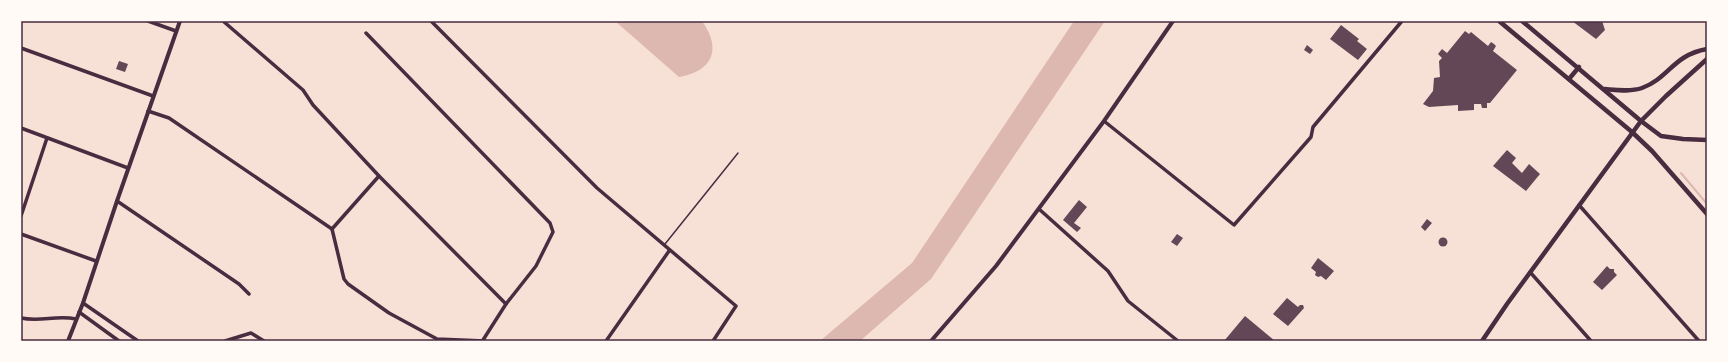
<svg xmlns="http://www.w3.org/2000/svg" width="1728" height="362" viewBox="0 0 1728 362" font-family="'Roboto Serif',serif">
<rect width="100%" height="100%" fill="#f7e1d7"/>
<g fill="#dcb8b0">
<path d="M615,21H702C722,49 713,71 679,77Z"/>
<polygon points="1074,21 1105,21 931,279 860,341 820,341 912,263"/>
</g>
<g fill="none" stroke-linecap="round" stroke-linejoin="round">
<polyline stroke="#dcb8b0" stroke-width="2" points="1681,173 1707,204"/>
</g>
<g fill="#644757">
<polygon points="1572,21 1602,21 1605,30 1596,39"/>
<polygon points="1341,25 1359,39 1357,41 1367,49 1358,60 1330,39"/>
<polygon points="1465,31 1469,34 1471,32 1488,46 1491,42 1494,44 1496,46 1493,51 1517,70 1490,103 1487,103 1487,108 1482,108 1481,104 1474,104 1474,110 1458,111 1458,105 1429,107 1423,104 1433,91 1434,78 1440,77 1439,61 1442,58 1438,54 1442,49 1447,53"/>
<polygon points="1307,45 1313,50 1310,54 1304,50"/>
<polygon points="119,61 128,64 125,72 116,69"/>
<polygon points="1507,150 1516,158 1512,163 1522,173 1529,164 1540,174 1526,191 1493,166"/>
<polygon points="1079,200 1087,207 1074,223 1081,228 1077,232 1063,220"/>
<polygon points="1427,219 1432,223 1425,231 1421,227"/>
<polygon points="1177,234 1183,238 1177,246 1171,242"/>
<circle cx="1443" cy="242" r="4.5"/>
<polygon points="1318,258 1334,271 1326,280 1321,276 1318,277 1315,275 1316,272 1311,268"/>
<polygon points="1607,266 1610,269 1614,269 1614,272 1617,275 1602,290 1593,282"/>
<polygon points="1287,298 1298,307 1300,305 1303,305 1304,308 1288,326 1273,314"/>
<polygon points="1245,316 1275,341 1224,341"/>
</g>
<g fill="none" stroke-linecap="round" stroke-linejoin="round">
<polyline stroke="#4a2c40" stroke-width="1.5" points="665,244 738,153"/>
<g stroke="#4a2c40" stroke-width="3.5">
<polyline points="148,21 176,31"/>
<polyline points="223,21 303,90 313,105 379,176 506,304"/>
<polyline points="431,21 597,188 736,306 713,341"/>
<polyline points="366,33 550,223 553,232 536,266 506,304 483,340"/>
<polyline points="21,48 153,96"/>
<polyline points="148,111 169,118 332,229"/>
<polyline points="1104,121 1234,225 1311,137 1313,127 1402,21"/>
<polyline points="21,128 128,168"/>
<polyline points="117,201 239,284 249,294"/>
<polyline points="1579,205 1699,341"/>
<polyline points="1039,209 1108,271 1128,301 1178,341"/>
<polyline points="21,216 47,138"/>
<polyline points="332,229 344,279 348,284 389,313 437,339 485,341"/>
<polyline points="332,229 379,176"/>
<polyline points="21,234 96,261"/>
<polyline points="1530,272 1591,341"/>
<polyline points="83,303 138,341"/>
<polyline points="79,312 119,341"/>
<path d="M21,318C40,322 57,315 76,319"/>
<polyline points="225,341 251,333 264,341"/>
<polyline points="606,341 669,251"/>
</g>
<g stroke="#4a2c40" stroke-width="4">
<polyline points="68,341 83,303 117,201 180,21"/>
<polyline points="931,341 996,266 1104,121 1173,21"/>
</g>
<g stroke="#4a2c40" stroke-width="4.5">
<polyline points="1499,21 1632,132 1652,151 1707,214"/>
<polyline points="1522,21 1641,121 1661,136 1683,139 1707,140"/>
<polyline points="1569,79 1579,67"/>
<path d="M1605,89C1617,90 1631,92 1642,88C1669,78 1673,55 1707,49"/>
<polyline points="1482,341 1507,304 1641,121 1666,96 1707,59"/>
</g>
</g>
<rect width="1728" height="362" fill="none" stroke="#fffaf5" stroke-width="44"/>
<rect x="22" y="22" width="1684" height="318" fill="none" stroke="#4a2c40" stroke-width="1.5"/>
</svg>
